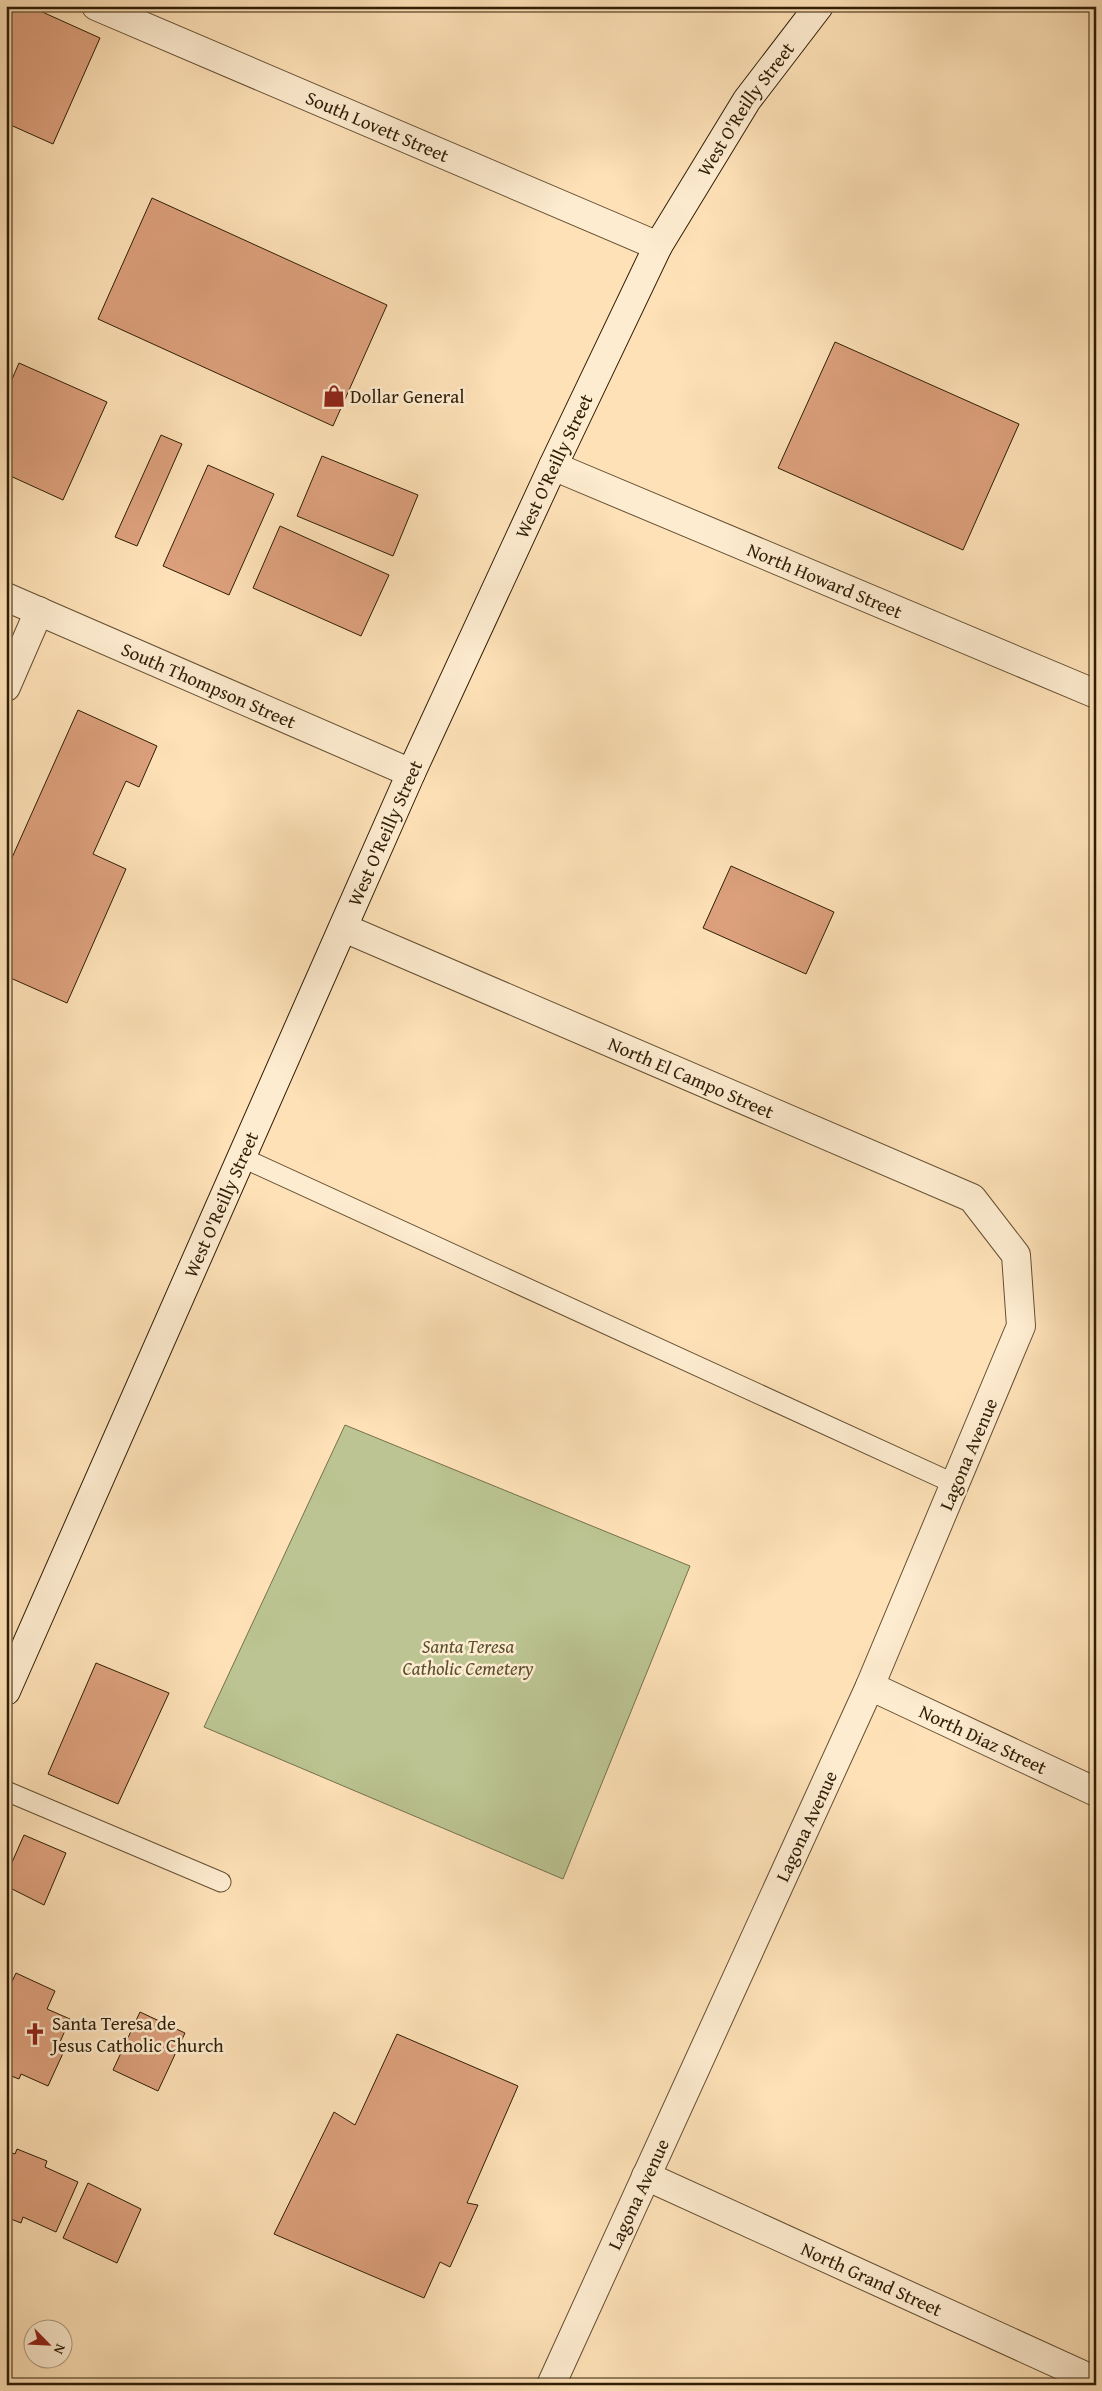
<svg xmlns="http://www.w3.org/2000/svg" width="1102" height="2391" viewBox="0 0 1102 2391" font-family="'Gentium Book Plus',serif">
<rect width="100%" height="100%" fill="#fee1b7"/>
<filter id="stains"><feTurbulence type="fractalNoise" baseFrequency=".004" numOctaves="4"/><feColorMatrix values="0 0 0 0 .2 0 0 0 0 .09 0 0 0 0 .02 0 0 0 .5 -.17"/></filter>
<radialGradient id="worn" r=".72"><stop offset=".6" stop-color="#630" stop-opacity="0"/><stop offset="1" stop-color="#630" stop-opacity=".3"/></radialGradient>
<polygon fill="#bbc492" stroke="#75714c" points="345,1425 690,1566 563,1879 204,1727"/>
<g fill="#dca07c" stroke="#2f1e05">
<polygon points="6,6 29,6 100,38 53,144 6,123"/>
<polygon points="152,198 387,305 333,426 98,319"/>
<polygon points="835,342 1019,424 963,550 778,468"/>
<polygon points="19,363 107,402 63,500 6,474 6,393"/>
<polygon points="161,435 182,444 137,546 115,537"/>
<polygon points="322,456 418,495 393,556 297,516"/>
<polygon points="208,465 274,494 229,595 163,566"/>
<polygon points="280,526 389,575 361,636 253,588"/>
<polygon points="78,710 157,746 139,787 126,781 93,854 126,869 67,1003 6,976 6,871"/>
<polygon points="731,866 834,912 806,974 703,928"/>
<polygon points="96,1663 169,1693 118,1804 48,1774"/>
<polygon points="24,1835 66,1853 44,1905 6,1886 6,1876"/>
<polygon points="16,1973 55,1991 47,2009 70,2019 57,2049 64,2051 48,2086 21,2074 19,2079 6,2074 6,1989 8,1990"/>
<polygon points="140,2012 185,2033 158,2091 113,2070"/>
<polygon points="397,2034 518,2086 467,2203 478,2205 450,2267 440,2262 424,2298 274,2234 334,2112 355,2125"/>
<polygon points="17,2149 47,2161 45,2167 78,2182 56,2232 23,2217 21,2223 6,2217 6,2151 15,2154"/>
<polygon points="88,2183 141,2209 117,2263 63,2238"/>
</g>
<g fill="none" stroke-linecap="round" stroke-linejoin="round">
<defs>
<g id="service">
<polyline points="243,1158 955,1484"/>
<polyline points="6,1791 221,1882"/>
</g>
<g id="minor">
<path id="s1" d="M96,6L658,246"/>
<path id="s2" d="M553,466L1096,694"/>
<path id="s3" d="M6,597L411,773"/>
<polyline points="6,687 39,611"/>
<path id="s4" d="M344,928L972,1198L1016,1255L1021,1326L870,1686L551,2385"/>
<path id="s5" d="M870,1686L1096,1792"/>
<path id="s6" d="M646,2176L1096,2381"/>
</g>
<g id="secondary">
<path id="s7" d="M6,1691L411,773L553,466L658,246L747,100L819,6"/>
</g>
</defs>
<use href="#service" stroke="#634f32" stroke-width="21"/>
<use href="#minor" stroke="#634f32" stroke-width="30"/>
<use href="#secondary" stroke="#2f1e05" stroke-width="30"/>
<use href="#service" stroke="#feecd0" stroke-width="19"/>
<use href="#minor" stroke="#feecd0" stroke-width="28"/>
<use href="#secondary" stroke="#feecd0" stroke-width="28"/>
</g>
<defs>
<symbol id="shop-bare" viewBox="-9 -9 18 18"><path d="M-5-2.5h2.3a2.7 3.5 0 0 1 5.4 0H5L5.5 6h-11ZM-1.5-2.5h3a1.5 2.3 0 0 0-3 0Z" fill="#8f2418" stroke="#feecd0" stroke-width="2.5" paint-order="stroke"/></symbol>
<symbol id="church-bare" viewBox="-9 -9 18 18"><path d="M-1.2-6h2.4v3.5h3.3v2.4h-3.3V6h-2.4V-.1h-3.3v-2.4h3.3Z" fill="#8f2418" stroke="#feecd0" stroke-width="2.5" paint-order="stroke"/></symbol>
</defs>
<g fill-rule="evenodd">
<use href="#shop-bare" x="318" y="380" width="32" height="32"/>
<use href="#church-bare" x="19" y="2018" width="32" height="32"/>
</g>
<g text-anchor="middle" stroke-width="5" stroke-linejoin="round" paint-order="stroke">
<g font-size="19" fill="#2f1e05" stroke="#feecd0">
<text dy="7" stroke="none"><textPath href="#s7" startOffset="1748">West O'Reilly Street</textPath></text>
<text dy="7" stroke="none"><textPath href="#s1" startOffset="306">South Lovett Street</textPath></text>
<text dy="7" stroke="none"><textPath href="#s7" startOffset="1342">West O'Reilly Street</textPath></text>
<text dy="7" stroke="none"><textPath href="#s2" startOffset="295">North Howard Street</textPath></text>
<text dy="7" stroke="none"><textPath href="#s3" startOffset="221">South Thompson Street</textPath></text>
<text dy="7" stroke="none"><textPath href="#s7" startOffset="938">West O'Reilly Street</textPath></text>
<text dy="7" stroke="none"><textPath href="#s4" startOffset="378">North El Campo Street</textPath></text>
<text dy="7" stroke="none"><textPath href="#s7" startOffset="532">West O'Reilly Street</textPath></text>
<text transform="translate(968 1454) rotate(-67)" y="7">Lagona Avenue</text>
<text dy="7" stroke="none"><textPath href="#s5" startOffset="125">North Diaz Street</textPath></text>
<text transform="translate(806 1826) rotate(-65)" y="7">Lagona Avenue</text>
<text transform="translate(638 2194) rotate(-65)" y="7">Lagona Avenue</text>
<text dy="7" stroke="none"><textPath href="#s6" startOffset="248">North Grand Street</textPath></text>
</g>
<g font-size="19" fill="#2f1e05" stroke="#feecd0" text-anchor="start">
<text x="350" y="403">Dollar General</text>
<text x="52" y="2030">Santa Teresa de<tspan x="52" dy="22">Jesus Catholic Church</tspan></text>
</g>
<g font-size="19" font-style="italic" fill="#59502f" stroke="#feecd0">
<text x="468" y="1653">Santa Teresa<tspan x="468" dy="22">Catholic Cemetery</tspan></text>
</g>
</g>
<rect width="1102" height="2391" fill="none" stroke="#fee1b7" stroke-width="25"/>
<rect x="8" y="8" width="1087" height="2376" fill="none" stroke="#2f1e05" stroke-width="2.5"/>
<rect x="12" y="12" width="1077" height="2366" fill="none" stroke="#2f1e05"/>
<g transform="translate(48 2344) rotate(114)"><circle r="24" fill="#feecd0" stroke="#ab9a7f"/>
<path d="M0-4L9 19L0 12L-9 19Z" fill="#8f2418"/>
<text y="-8" font-size="14" font-weight="bold" text-anchor="middle" fill="#2f1e05">N</text>
</g>
<rect width="100%" height="100%" filter="url(#stains)"/>
<rect width="100%" height="100%" fill="url(#worn)"/>
</svg>
